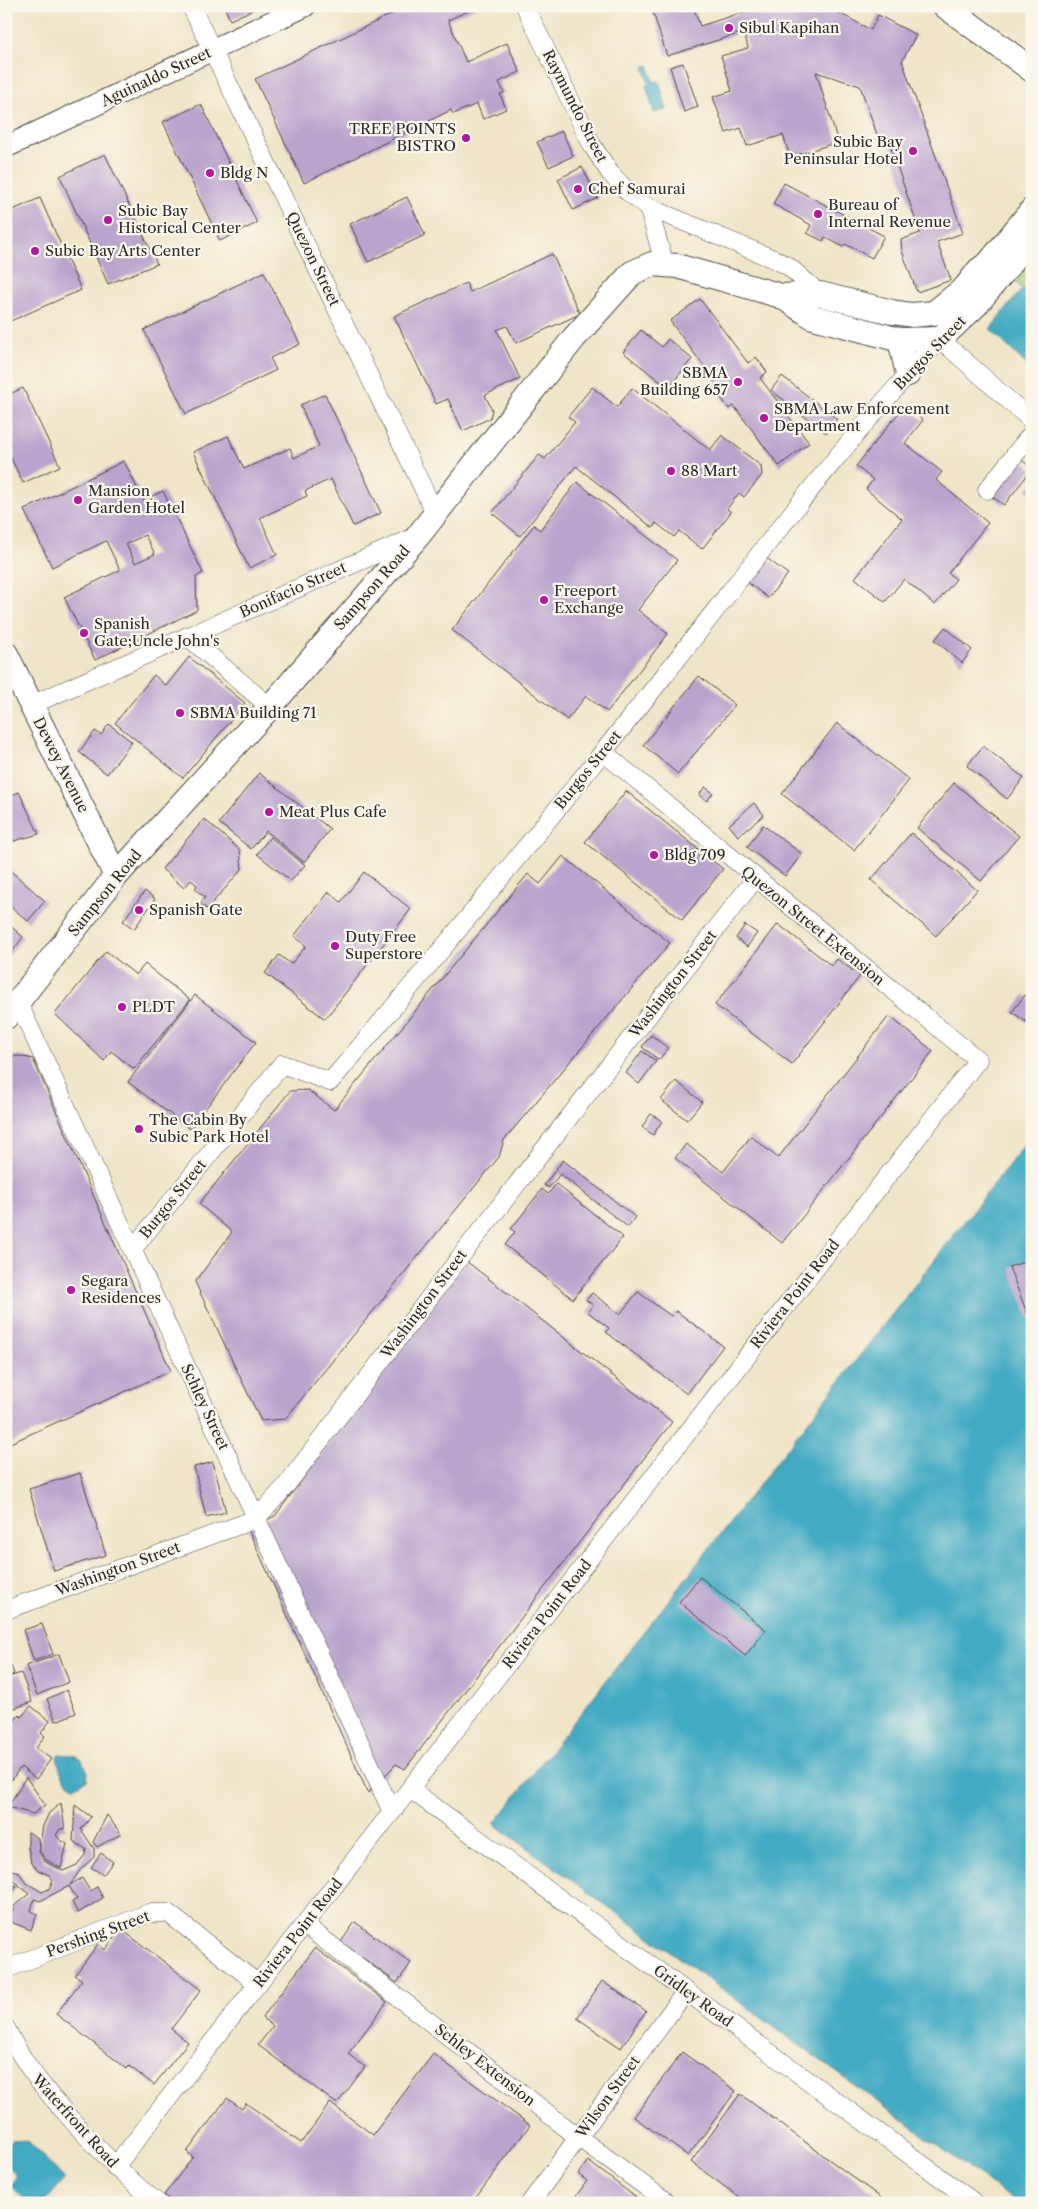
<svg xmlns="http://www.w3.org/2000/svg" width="1038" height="2209" viewBox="0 0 1038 2209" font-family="'Libre Caslon Text',serif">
<rect width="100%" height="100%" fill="#fbf7ec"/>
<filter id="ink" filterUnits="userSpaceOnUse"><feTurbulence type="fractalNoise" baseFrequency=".02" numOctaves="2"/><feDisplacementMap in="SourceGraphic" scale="10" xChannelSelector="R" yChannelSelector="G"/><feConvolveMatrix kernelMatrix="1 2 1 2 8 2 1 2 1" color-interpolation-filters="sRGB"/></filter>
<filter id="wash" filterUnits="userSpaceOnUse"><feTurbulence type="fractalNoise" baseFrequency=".0096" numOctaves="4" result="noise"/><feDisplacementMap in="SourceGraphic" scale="20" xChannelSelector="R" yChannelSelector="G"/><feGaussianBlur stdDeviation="1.12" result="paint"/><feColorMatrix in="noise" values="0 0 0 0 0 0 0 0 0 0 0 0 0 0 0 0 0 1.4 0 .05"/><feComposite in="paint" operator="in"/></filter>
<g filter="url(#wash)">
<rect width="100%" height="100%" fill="#f0e5c8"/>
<polygon fill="#9ecc7a" stroke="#647c52" points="1032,252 1032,292 1022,289 1012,277"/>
<g fill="#43aac3" stroke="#376a77">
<polygon points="649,65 654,82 659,81 667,110 654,113 646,85 649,84 644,67"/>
<polygon points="1022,289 1032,292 1032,370 990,329"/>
<polygon points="1032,1135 1032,2203 1017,2203 494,1824"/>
<path d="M59,1754L72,1755L81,1758L88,1772L87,1780L74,1787C63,1781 59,1769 57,1756Z"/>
<polygon points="27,2140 65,2179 44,2203 27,2203 9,2185 16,2176 6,2164 6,2147 12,2141"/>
</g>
<polygon fill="#f0e5c8" points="6,2164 16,2176 10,2185 27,2203 24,2203 7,2186 13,2176 6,2168"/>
<g id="blocks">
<g fill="#b9a4cd" fill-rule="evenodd">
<polygon points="224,6 261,6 230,20"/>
<polygon points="409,6 479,6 448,20 466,62 507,43 520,72 499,82 504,93 500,94 506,109 483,119 477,104 453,114 451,110 304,183 255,79"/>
<polygon points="651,6 693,6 700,26 750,10 749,6 826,6 871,30 878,15 916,35 902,61 963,233 937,242 951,280 917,292 902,251 901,240 920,233 887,137 879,140 860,86 816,72 838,142 790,157 783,135 747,146 741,128 726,133 713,97 732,91 721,56 748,48 744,32 667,56"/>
<polygon points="683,63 698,107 684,112 670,67"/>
<polygon points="201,104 257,223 220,241 163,122"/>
<polygon points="562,131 573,156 549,167 537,142"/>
<polygon points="105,154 157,264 108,284 60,176"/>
<polygon points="582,167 598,198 573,210 558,179"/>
<polygon points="784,183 884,236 872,258 845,244 843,247 825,237 823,241 807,233 811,225 773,204"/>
<polygon points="407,197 425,235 368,262 350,224"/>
<polygon points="40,198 81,290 6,323 6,213"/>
<polygon points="552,254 580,314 516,343 507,326 497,330 520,379 485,395 492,410 490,418 463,431 448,399 436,404 394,316 466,283 470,292"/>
<polygon points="264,272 300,344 270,358 276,370 186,414 144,330"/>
<polygon points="700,299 748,363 756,357 767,372 760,378 809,443 779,466 734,406 729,409 711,384 715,381 670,321"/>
<polygon points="641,330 662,347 668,339 692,359 668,388 623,352"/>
<polygon points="782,376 837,419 826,433 771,390"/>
<polygon points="592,387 617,407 632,388 710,450 722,435 761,466 762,475 744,497 739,493 727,509 731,512 702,549 679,531 674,537 656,523 653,528 576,466 520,536 492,513 539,455 545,459 575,422 568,417"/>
<polygon points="23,388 60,466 23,483 6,448 6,396"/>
<polygon points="325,394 381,513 353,526 331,479 305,491 307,496 260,518 277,555 249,568 193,452 228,436 244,469 290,448 294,458 319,446 300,405"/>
<polygon points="905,405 923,420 905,443 942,472 936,480 988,523 948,573 956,579 935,605 904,579 885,602 855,578 902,519 866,489 873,480 856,466"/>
<polygon points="1021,459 1032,469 1004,505 991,496"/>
<path d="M124,461L150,514L157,510L150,497L163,491L203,573L196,577L197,610L95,660L64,597L120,570L106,541L52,567L24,510ZM145,535L155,554L135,563L126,544Z"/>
<polygon points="577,482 677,560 638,610 668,634 607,712 586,696 567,720 452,630 534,525 540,530"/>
<polygon points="1032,484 1032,494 1027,489"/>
<polygon points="765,557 788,574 768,598 746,581"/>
<polygon points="945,627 972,650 962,663 935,640"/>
<polygon points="189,657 245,703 183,778 115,723 154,675 166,686"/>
<polygon points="699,676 735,705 678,774 643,745"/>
<polygon points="837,723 909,780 854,850 782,794"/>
<polygon points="109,724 132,742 107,774 79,752 95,731 101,735"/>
<polygon points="983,746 1024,778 1007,799 967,766"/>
<polygon points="259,773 330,829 304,862 266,831 251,849 219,823"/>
<polygon points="954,783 1019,836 981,881 917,828"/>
<polygon points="705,787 713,793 707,801 699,795"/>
<polygon points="626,791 723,869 682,920 585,842"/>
<polygon points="19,792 39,834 10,842 6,840 6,798"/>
<polygon points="754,803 764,815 738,836 729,825"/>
<polygon points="204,819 240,850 242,869 207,909 200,904 205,897 195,889 197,885 191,880 184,888 162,869"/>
<polygon points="763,825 802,854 785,876 747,847"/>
<polygon points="911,833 977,890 936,936 871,880"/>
<polygon points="270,837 305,865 291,881 257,854"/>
<polygon points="563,856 670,943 504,1140 499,1157 285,1419 261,1421 195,1282 232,1232 199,1204 290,1091 308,1090 334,1110 528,874 540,884"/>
<polygon points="6,867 45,901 28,921 6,903"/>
<polygon points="364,872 411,909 325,1019 265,973 279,955 291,964 306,946 294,936 329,892 341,902"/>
<polygon points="145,891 155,899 134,929 123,921"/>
<polygon points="6,922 23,937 6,960"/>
<polygon points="778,924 832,966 837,959 860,976 792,1064 715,1005"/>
<polygon points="745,925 757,933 747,947 736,938"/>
<polygon points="106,951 136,975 145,964 190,1000 134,1069 111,1051 104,1061 55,1014"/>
<polygon points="195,995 256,1042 190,1129 128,1082"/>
<polygon points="1025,995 1032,1000 1032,1026 1012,1012"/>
<polygon points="889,1016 933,1051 782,1243 675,1158 686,1144 723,1172 751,1136 778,1158"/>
<polygon points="651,1035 668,1048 659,1060 642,1047"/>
<polygon points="642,1051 656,1061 639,1084 626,1073"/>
<polygon points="6,1056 19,1056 33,1059 171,1371 6,1445"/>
<polygon points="676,1081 702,1102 687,1120 661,1100"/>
<polygon points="651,1114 662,1121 653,1135 642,1127"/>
<polygon points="563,1160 635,1217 628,1227 560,1174 549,1188 544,1185"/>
<polygon points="556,1184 623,1237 573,1299 505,1245 515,1232 511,1229 542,1189 548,1194"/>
<polygon points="1032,1259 1032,1317 1029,1318 1009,1267"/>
<polygon points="466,1261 672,1422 405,1769 396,1764 368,1793 248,1529 275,1516"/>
<polygon points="638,1292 671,1316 676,1311 723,1346 687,1394 606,1332 609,1328 588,1312 593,1305 586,1300 592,1293 620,1314"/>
<polygon points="213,1462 226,1512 206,1517 194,1467"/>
<polygon points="80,1473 106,1555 54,1571 29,1489"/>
<polygon points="700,1577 766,1630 745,1656 679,1602"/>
<polygon points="42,1624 53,1654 34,1661 23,1630"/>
<polygon points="6,1653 14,1674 6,1677"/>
<polygon points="59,1654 69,1682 37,1695 26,1666"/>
<polygon points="21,1673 32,1702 6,1711 6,1678"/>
<polygon points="67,1690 76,1713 56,1721 47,1699"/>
<polygon points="31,1706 50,1721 41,1733 45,1736 36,1748 51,1759 36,1779 21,1767 6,1787 6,1726 9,1728 19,1715 21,1717"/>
<polygon points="26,1777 45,1805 33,1814 8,1807"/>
<polygon points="61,1803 65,1829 60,1829 56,1835 59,1839 67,1844 61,1868 45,1859 40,1851 40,1843 43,1826 49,1813"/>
<polygon points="75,1805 91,1817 81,1829 94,1849 94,1857 80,1870 70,1885 82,1878 90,1891 97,1887 103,1898 78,1913 72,1902 77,1899 69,1886 40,1901 34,1899 31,1911 37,1914 31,1930 8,1921 15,1905 29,1894 12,1879 11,1870 19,1872 25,1882 42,1892 49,1889 53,1880 49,1875 38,1870 31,1862 28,1847 28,1832 38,1838 39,1852 44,1861 63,1871 77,1865 85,1855 86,1849 73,1841"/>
<polygon points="107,1815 121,1834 97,1847 93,1842"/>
<polygon points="6,1817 10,1819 6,1829"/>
<polygon points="101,1853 113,1862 103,1875 91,1867"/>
<polygon points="6,1883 17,1886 6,1903"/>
<polygon points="355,1922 411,1963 397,1983 341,1942"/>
<polygon points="121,1929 201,1990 171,2029 188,2042 154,2085 129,2066 127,2069 56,2014 82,1980 75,1975 98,1944 105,1950"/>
<polygon points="315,1948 387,2002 348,2054 365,2067 337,2104 258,2045 273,2026 262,2018"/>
<polygon points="602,1981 646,2011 621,2048 577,2018"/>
<polygon points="682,2052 736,2091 688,2156 634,2117"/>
<polygon points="433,2054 530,2125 472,2203 174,2203 164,2195 193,2157 187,2152 227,2098 242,2109 246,2103 301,2143 330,2103 373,2135"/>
<polygon points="740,2094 888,2203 747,2203 691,2162"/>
<polygon points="588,2161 643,2203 571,2203 587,2181 578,2174"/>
</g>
</g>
</g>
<g filter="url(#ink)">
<use href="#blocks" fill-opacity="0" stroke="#494743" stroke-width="1"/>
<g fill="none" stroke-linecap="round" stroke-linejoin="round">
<defs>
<g id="minor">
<polyline points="191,6 435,513"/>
<polyline points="525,6 592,145 610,173 628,192 648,207 776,260 788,266 820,294"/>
<polyline points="648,207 665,265"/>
<polyline points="987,490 1032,433"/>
<polyline points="187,636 270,707"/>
<polyline points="31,705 415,537"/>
<polyline points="18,1002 392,1812"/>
<path d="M132,1250L282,1064L330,1082C445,948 557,810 667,672C756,559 842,444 940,339L1032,421"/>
<polyline points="6,1610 256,1519 284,1488 471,1243 755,879"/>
<polyline points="410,1789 975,2203"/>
<polyline points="305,1925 578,2137 668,2203"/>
<polyline points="6,1969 149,1913 168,1913 258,1984"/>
<path d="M6,2028C24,2066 50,2096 78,2127C103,2154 128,2180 158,2203"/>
<polyline points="115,2167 978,1060 603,752"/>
<polyline points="530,2203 686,1991"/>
</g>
<polyline id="tertiary" points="6,147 305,6"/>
<g id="secondary">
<polyline points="945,6 1032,70"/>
<polyline points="781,296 820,294 892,312 912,315 934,313 966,287 979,270 989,263 1032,210"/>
<polyline points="940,339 976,305 1032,237"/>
<polyline points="900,340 908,374"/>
<polyline points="6,654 116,876"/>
<polyline points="6,1017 116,876 270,707 418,536 574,338 632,273 652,264 677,266 781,296 813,317 900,340 940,339"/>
</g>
</defs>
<use href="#minor" stroke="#494743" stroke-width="19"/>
<use href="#tertiary" stroke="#494743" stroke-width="23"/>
<use href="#secondary" stroke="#494743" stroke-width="26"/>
<use href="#minor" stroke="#fff" stroke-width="18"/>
<use href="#tertiary" stroke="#fff" stroke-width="21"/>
<use href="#secondary" stroke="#fff" stroke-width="24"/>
</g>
</g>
<g fill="#b5179e" stroke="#fbf7ec" stroke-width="2">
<circle cx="729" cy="28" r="5"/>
<circle cx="466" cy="138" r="5"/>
<circle cx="913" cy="151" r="5"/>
<circle cx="210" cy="173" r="5"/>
<circle cx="578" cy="189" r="5"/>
<circle cx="818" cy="214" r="5"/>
<circle cx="108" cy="220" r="5"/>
<circle cx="35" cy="251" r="5"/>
<circle cx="738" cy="382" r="5"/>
<circle cx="764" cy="418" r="5"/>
<circle cx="671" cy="471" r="5"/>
<circle cx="78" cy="500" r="5"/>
<circle cx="544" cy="600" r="5"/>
<circle cx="84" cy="633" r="5"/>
<circle cx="180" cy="713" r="5"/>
<circle cx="269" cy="812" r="5"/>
<circle cx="654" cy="855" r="5"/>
<circle cx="139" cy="910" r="5"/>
<circle cx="335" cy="946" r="5"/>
<circle cx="122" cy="1007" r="5"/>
<circle cx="139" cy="1129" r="5"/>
<circle cx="71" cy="1290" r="5"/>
</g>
<g text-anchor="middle" stroke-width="4.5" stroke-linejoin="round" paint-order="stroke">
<g font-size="15" fill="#2b2b2b" stroke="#fbf7ec" text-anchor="start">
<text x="739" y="33">Sibul Kapihan</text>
<text x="456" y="134" text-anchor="end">TREE POINTS<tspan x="456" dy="17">BISTRO</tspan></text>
<text x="903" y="147" text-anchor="end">Subic Bay<tspan x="903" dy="17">Peninsular Hotel</tspan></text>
<text x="220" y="178">Bldg N</text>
<text x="588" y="194">Chef Samurai</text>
<text x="828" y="210">Bureau of<tspan x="828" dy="17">Internal Revenue</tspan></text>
<text x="118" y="216">Subic Bay<tspan x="118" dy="17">Historical Center</tspan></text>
<text x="45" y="256">Subic Bay Arts Center</text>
<text x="728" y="378" text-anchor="end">SBMA<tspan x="728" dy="17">Building 657</tspan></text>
<text x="774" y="414">SBMA Law Enforcement<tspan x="774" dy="17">Department</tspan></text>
<text x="681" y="476">88 Mart</text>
<text x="88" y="496">Mansion<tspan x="88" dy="17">Garden Hotel</tspan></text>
<text x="554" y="596">Freeport<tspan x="554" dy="17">Exchange</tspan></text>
<text x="94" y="629">Spanish<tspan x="94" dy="17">Gate;Uncle John's</tspan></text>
<text x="190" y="718">SBMA Building 71</text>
<text x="279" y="817">Meat Plus Cafe</text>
<text x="664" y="860">Bldg 709</text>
<text x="149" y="915">Spanish Gate</text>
<text x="345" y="942">Duty Free<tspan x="345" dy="17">Superstore</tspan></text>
<text x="132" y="1012">PLDT</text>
<text x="149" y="1125">The Cabin By<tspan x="149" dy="17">Subic Park Hotel</tspan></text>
<text x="81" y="1286">Segara<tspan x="81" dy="17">Residences</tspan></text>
</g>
<g font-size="15" fill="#2b2b2b" stroke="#fbf7ec">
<text transform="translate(156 77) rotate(-25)" y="5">Aguinaldo Street</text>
<text transform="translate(575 106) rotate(63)" y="5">Raymundo Street</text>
<text transform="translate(313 259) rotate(64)" y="5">Quezon Street</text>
<text transform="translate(930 353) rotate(-46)" y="5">Burgos Street</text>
<text transform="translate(372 588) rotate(-49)" y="5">Sampson Road</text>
<text transform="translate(293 590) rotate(-24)" y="5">Bonifacio Street</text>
<text transform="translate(61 765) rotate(63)" y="5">Dewey Avenue</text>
<text transform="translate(588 770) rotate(-51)" y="5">Burgos Street</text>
<text transform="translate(105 893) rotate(-51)" y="5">Sampson Road</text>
<text transform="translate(813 926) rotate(39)" y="5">Quezon Street Extension</text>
<text transform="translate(673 984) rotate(-52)" y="5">Washington Street</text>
<text transform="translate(173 1199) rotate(-51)" y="5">Burgos Street</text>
<text transform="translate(795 1294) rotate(-52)" y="5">Riviera Point Road</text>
<text transform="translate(424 1304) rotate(-53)" y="5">Washington Street</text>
<text transform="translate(205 1407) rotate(65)" y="5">Schley Street</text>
<text transform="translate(118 1569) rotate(-20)" y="5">Washington Street</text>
<text transform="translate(547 1614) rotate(-52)" y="5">Riviera Point Road</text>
<text transform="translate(298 1933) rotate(-52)" y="5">Riviera Point Road</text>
<text transform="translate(98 1934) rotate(-20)" y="5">Pershing Street</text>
<text transform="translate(693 1996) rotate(36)" y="5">Gridley Road</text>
<text transform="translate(485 2065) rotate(38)" y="5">Schley Extension</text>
<text transform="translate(608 2097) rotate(-54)" y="5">Wilson Street</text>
<text transform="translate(75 2121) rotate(48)" y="5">Waterfront Road</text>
</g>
</g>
<rect width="1038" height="2209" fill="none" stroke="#fbf7ec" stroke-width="25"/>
</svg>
